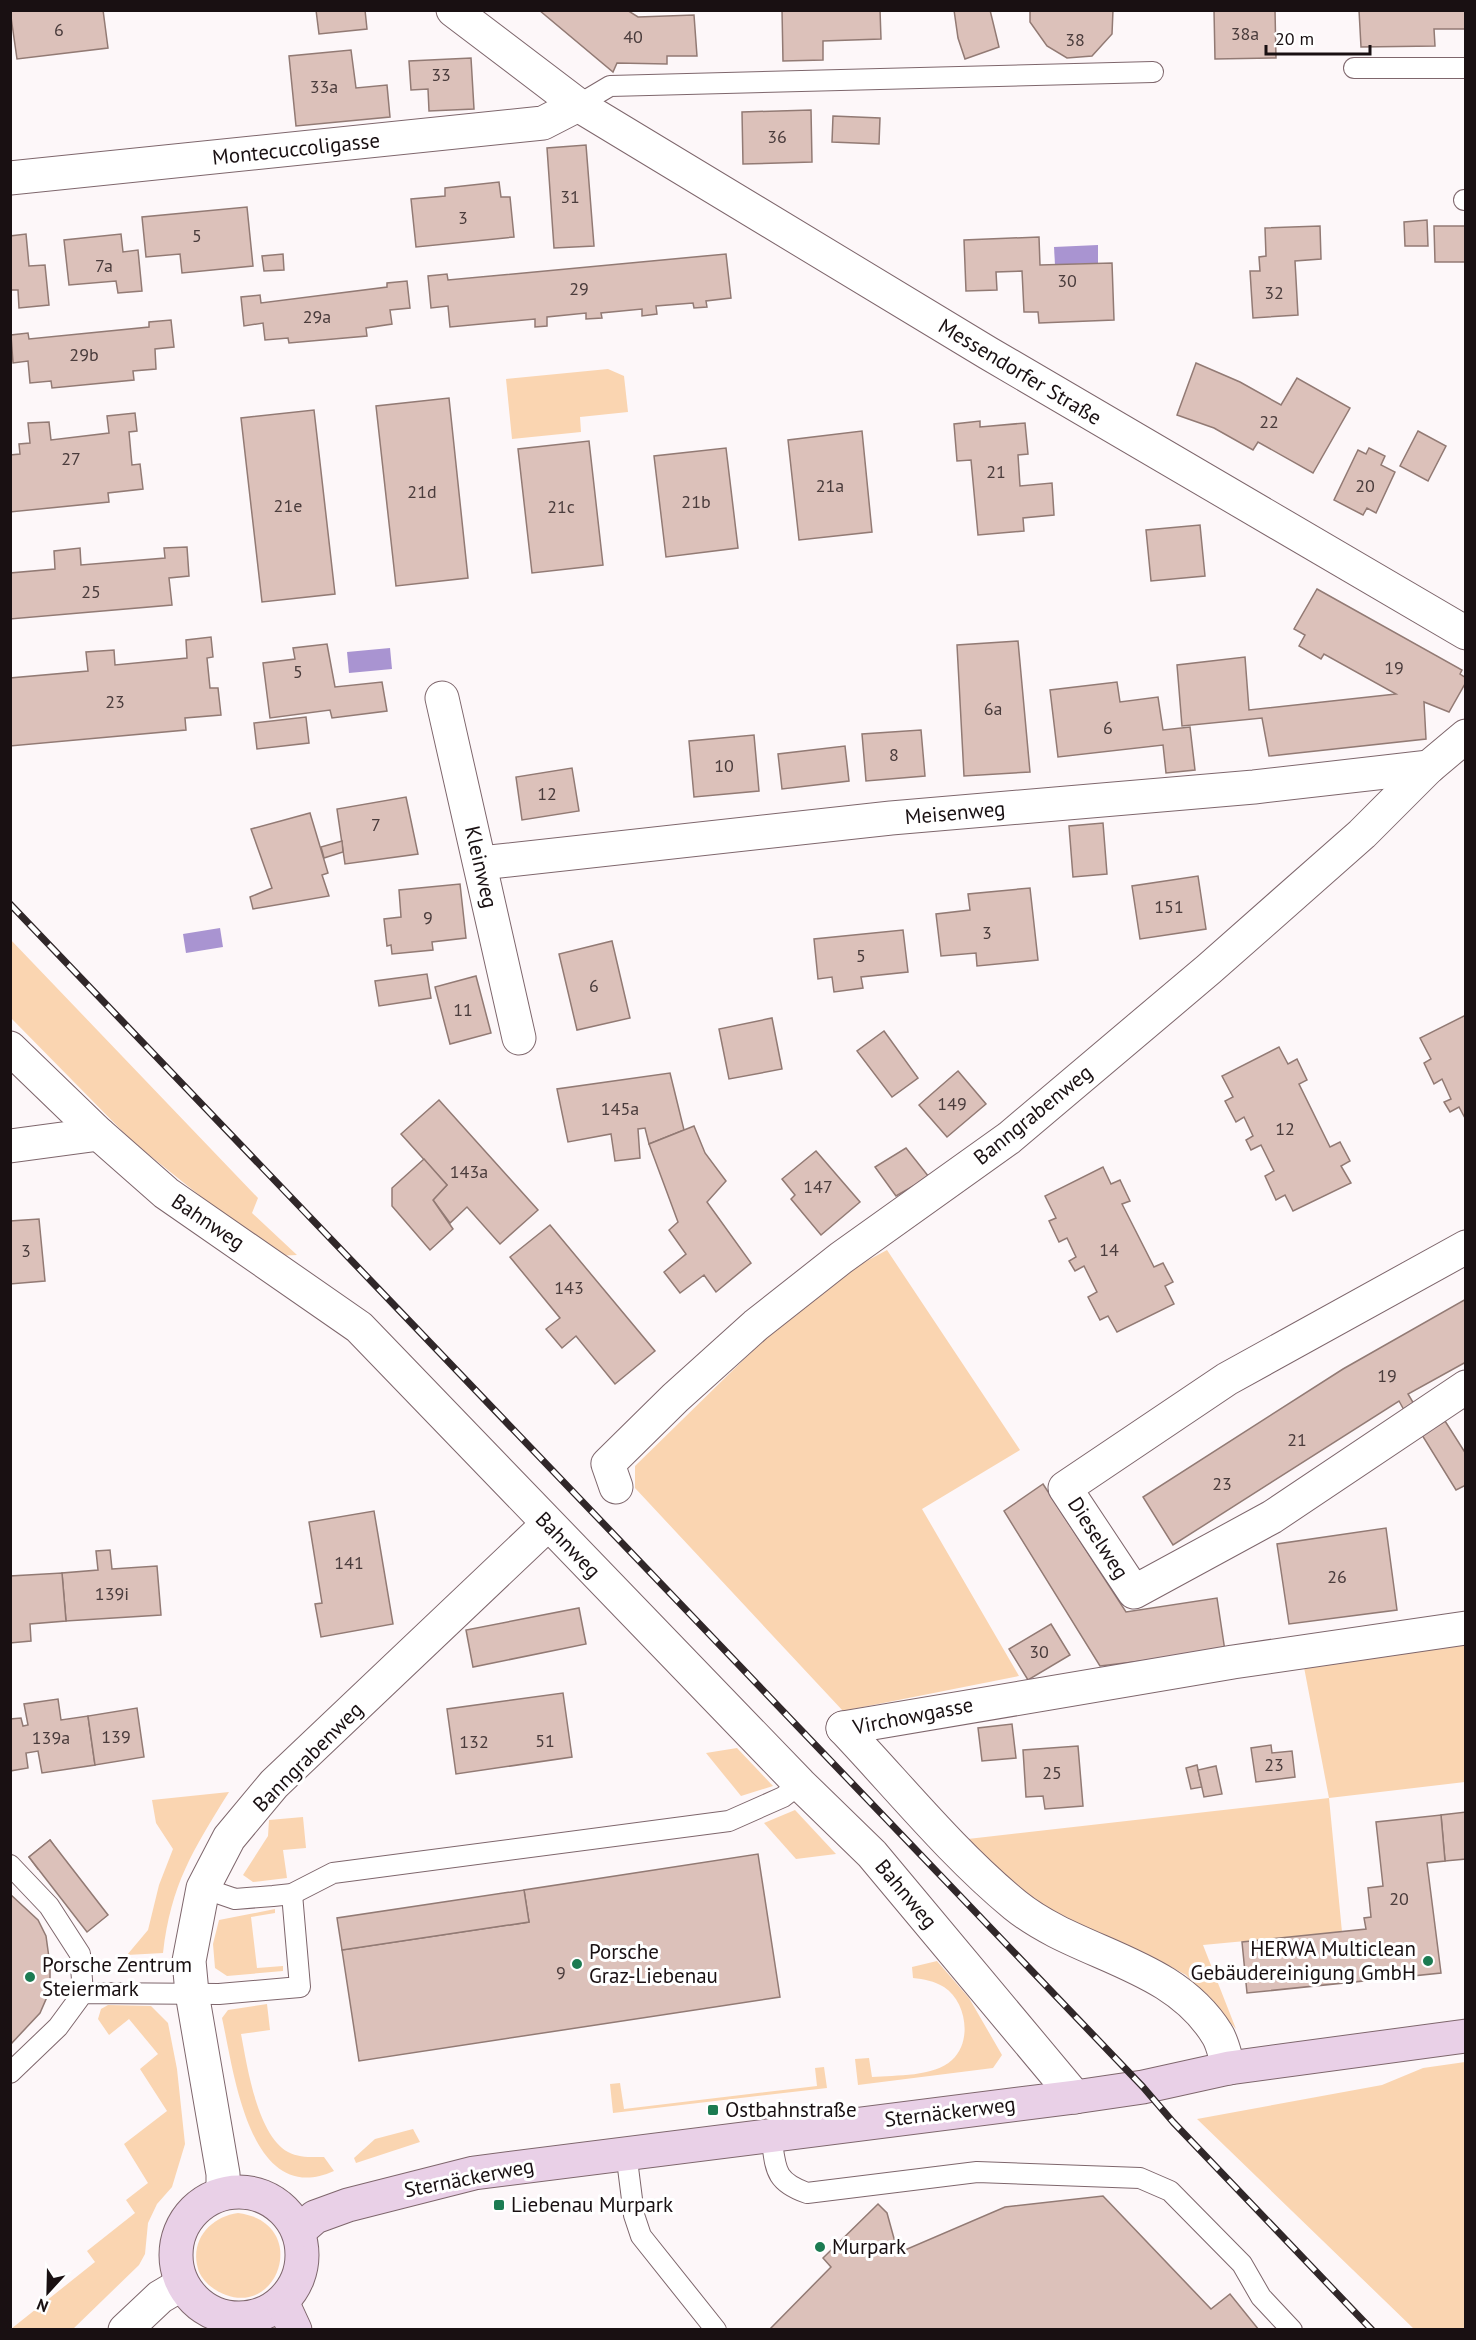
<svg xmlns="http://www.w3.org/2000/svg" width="1476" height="2340" viewBox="0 0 1476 2340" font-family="'PT Sans',sans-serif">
<rect width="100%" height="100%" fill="#fdf7f9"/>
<g fill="#fad5b1">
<polygon points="608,369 624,376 628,412 580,417 581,432 512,439 506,379"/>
<polygon points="10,939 258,1198 252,1213 297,1255 275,1256 133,1142 11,1018"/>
<polygon points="887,1250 1020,1450 922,1509 1019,1676 843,1711 635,1488 635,1466 817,1288"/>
<polygon points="1465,1640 1465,1782 1329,1798 1342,1932 1203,1945 1236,2029 1186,1975 1158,1960 1068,1924 999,1877 959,1840 1329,1798 1303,1662"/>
<polygon points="737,1748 773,1786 741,1796 706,1753"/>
<path d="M229,1792C193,1850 171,1884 163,1953L127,1955L148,1930L159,1885L173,1849L156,1823L152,1800Z"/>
<polygon points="795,1810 836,1854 796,1859 764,1823"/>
<polygon points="303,1817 306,1848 283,1850 287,1878 253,1882 243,1875 268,1836 269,1820"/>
<polygon points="275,1909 275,1913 251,1917 257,1968 283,1966 283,1971 227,1976 215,1968 213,1944 219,1920"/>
<path d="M937,1961L969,1998L1002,2055L993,2068L858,2085L855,2059L869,2058L872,2077C896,2075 934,2077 952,2060C973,2041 966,2001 944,1987C934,1981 924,1979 913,1978L912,1967Z"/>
<path d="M267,2004L270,2030L241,2034C247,2065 257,2135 288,2152C299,2158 312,2157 324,2157L334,2171C249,2209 234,2071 222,2018L228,2010Z"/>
<polygon points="108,2005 151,2006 168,2023 177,2069 185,2144 172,2187 157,2204 148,2223 145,2254 139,2265 73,2329 11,2329 95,2262 87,2251 135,2213 126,2200 148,2183 124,2144 167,2111 140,2069 158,2054 129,2019 109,2035 98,2019 101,2009"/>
<polygon points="1465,2062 1465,2329 1414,2329 1197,2119 1382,2085 1423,2068"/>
<polygon points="824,2067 827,2088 613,2113 610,2084 620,2083 624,2109 817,2086 815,2068"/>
<polygon points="413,2129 420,2142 356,2163 354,2158 375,2139"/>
<path d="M238,2213C309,2222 281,2315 226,2295C215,2291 204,2283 199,2272C188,2241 210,2217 238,2213Z"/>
</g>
<g fill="#a994d1">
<polygon points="1098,245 1098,263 1055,265 1054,247"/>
<polygon points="390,648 392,669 349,673 347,652"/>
<polygon points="220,928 223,947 186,953 183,934"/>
</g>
<g fill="#dcc1ba" stroke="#927a74" stroke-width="1.5">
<polygon points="10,10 103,10 108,48 17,59"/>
<polygon points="316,10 365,10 367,29 319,34"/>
<polygon points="539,10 627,10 638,17 694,15 697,56 667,56 667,64 617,63 613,72"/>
<polygon points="782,10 880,10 881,39 823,41 823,60 783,61"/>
<polygon points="954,10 990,10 999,47 965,59 958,38"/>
<polygon points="1030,10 1113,10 1112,34 1092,56 1067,58 1047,46 1030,22"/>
<polygon points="1214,10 1275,10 1276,58 1215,59"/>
<polygon points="1359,10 1466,10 1466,29 1434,29 1435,46 1361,47"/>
<polygon points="351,50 356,88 387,85 390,117 296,126 289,56"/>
<polygon points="471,58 474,109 429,111 428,89 411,90 409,61"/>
<polygon points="811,110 812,162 743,164 742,112"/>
<polygon points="833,116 880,118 879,144 832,142"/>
<polygon points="586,145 594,246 554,248 547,148"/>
<polygon points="499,182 501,197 510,197 514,237 416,247 411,199 445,196 445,188"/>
<polygon points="247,207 253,266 182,273 180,254 146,257 142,217"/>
<polygon points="1427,220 1428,246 1405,246 1404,222"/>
<polygon points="1320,226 1321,259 1295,261 1298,315 1253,318 1250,271 1260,271 1259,257 1266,256 1265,228"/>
<polygon points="1434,226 1466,226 1466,271 1465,262 1435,262"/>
<polygon points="26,234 29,266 45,265 49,305 19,308 18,290 10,290 10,236"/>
<polygon points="121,234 123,252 138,250 142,291 118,293 116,281 69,285 64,240"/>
<polygon points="1039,237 1040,265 1112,263 1114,320 1039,323 1038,312 1024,312 1022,271 996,272 997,290 966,291 964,240"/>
<polygon points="283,254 284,270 264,271 262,256"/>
<polygon points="726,254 731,298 706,301 707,307 694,308 693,303 656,306 657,314 642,316 642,309 601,313 602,318 586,319 586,313 547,317 547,326 535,327 535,319 450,327 448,306 431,308 428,276 447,274 448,280"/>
<polygon points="407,281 410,308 390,310 392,324 366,328 367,336 289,343 288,338 265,340 263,323 244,326 241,297 260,295 261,303 387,287 387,283"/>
<polygon points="171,320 174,347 155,349 156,369 133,371 134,380 52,388 51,381 30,383 28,361 13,363 11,335 28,333 29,339 149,327 149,322"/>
<polygon points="1196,363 1240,382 1281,405 1297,378 1350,408 1313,473 1258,442 1253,450 1214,428 1177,415"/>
<polygon points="449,398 468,578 396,586 376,406"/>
<polygon points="314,410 335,594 262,602 241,418"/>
<polygon points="135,413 137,431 129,432 132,465 140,464 143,489 108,493 109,502 10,512 10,455 20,454 19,444 30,443 28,423 49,422 51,440 109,433 107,416"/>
<polygon points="980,421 980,427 1025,423 1028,454 1018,455 1020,486 1052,483 1054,515 1023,518 1024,531 978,535 971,460 957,461 954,424"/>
<polygon points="862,431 872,532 799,540 788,440"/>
<polygon points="1418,431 1446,446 1428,481 1400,466"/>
<polygon points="589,441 603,565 532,573 518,449"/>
<polygon points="726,448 738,548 666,557 654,456"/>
<polygon points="1369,448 1385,456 1381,465 1395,472 1376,513 1367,508 1363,515 1334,500 1358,450 1366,454"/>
<polygon points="1200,525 1205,576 1151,581 1146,530"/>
<polygon points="187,547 189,576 169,578 172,605 10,619 10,573 55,569 54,551 80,548 81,565 165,558 164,548"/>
<polygon points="1317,589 1462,670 1460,674 1466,678 1466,682 1449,712 1424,702 1426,739 1269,756 1262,718 1182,726 1177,665 1245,657 1249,710 1396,694 1324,654 1321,659 1299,646 1305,635 1294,629"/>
<polygon points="211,637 213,657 207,658 210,688 218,688 221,715 185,718 186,730 10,746 10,678 88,671 86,652 114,650 115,665 187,658 186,640"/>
<polygon points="1018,641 1030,772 964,776 957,645"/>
<polygon points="327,644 335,687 382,682 387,711 332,718 330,710 270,718 263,663 295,659 293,648"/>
<polygon points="1117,682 1120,702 1158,697 1163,730 1190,727 1195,770 1166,773 1163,745 1058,757 1050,690"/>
<polygon points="306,717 309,743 257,749 254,723"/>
<polygon points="921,730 925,776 866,781 862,734"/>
<polygon points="754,735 759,791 694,797 689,741"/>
<polygon points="845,746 849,781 782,789 778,754"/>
<polygon points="572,768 579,811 522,820 516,777"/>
<polygon points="406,797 418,854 345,864 337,809"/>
<polygon points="310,813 328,873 322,875 329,896 253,909 250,897 272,888 251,829"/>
<polygon points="1103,823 1107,874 1073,877 1069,826"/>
<polygon points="342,841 343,852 324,858 321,847"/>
<polygon points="1198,876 1206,929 1140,939 1132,886"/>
<polygon points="460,884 466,938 432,942 433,950 392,954 391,945 387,946 384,919 401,917 399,890"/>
<polygon points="1030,888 1038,960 977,966 976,953 941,956 936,914 970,910 968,894"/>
<polygon points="903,930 908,972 861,977 863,988 834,992 832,977 818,979 814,939"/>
<polygon points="612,941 630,1018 577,1030 559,954"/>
<polygon points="427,974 431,998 379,1006 375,981"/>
<polygon points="476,976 491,1033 450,1044 435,987"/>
<polygon points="1466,1015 1466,1120 1459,1107 1450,1112 1444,1102 1451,1099 1442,1079 1434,1084 1424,1063 1431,1059 1420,1038"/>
<polygon points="772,1018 782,1069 729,1079 719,1029"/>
<polygon points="884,1031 918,1078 892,1097 857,1051"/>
<polygon points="1279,1047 1288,1064 1297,1059 1307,1080 1299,1084 1330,1147 1340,1142 1350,1161 1341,1166 1351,1183 1293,1211 1285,1195 1276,1200 1265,1176 1274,1171 1261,1145 1251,1150 1246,1140 1253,1136 1244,1117 1236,1122 1225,1101 1233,1097 1222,1076"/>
<polygon points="958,1071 986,1104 947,1137 919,1105"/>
<polygon points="670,1073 684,1130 649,1144 645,1128 638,1129 640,1158 615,1161 611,1134 568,1142 557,1089"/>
<polygon points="439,1100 538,1210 500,1244 467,1207 450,1223 433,1200 447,1185 401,1134"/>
<polygon points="694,1126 705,1153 726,1181 707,1202 751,1263 716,1292 704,1275 680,1293 664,1272 686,1254 669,1230 678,1222 649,1144"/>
<polygon points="906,1148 929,1177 896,1196 875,1167"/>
<polygon points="816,1151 860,1202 821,1235 791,1199 795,1195 782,1179"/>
<polygon points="424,1159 447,1185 433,1200 453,1229 430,1250 392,1206 392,1188"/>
<polygon points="1103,1167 1111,1184 1120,1180 1130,1201 1122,1204 1154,1267 1163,1263 1173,1282 1165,1286 1174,1304 1117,1332 1108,1316 1100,1320 1088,1297 1097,1292 1084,1266 1075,1271 1069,1261 1076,1257 1067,1238 1059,1242 1049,1221 1056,1218 1045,1196"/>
<polygon points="39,1219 45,1281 10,1284 10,1221"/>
<polygon points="550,1225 655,1351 615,1384 576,1336 562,1348 546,1329 560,1318 510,1257"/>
<polygon points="1466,1299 1466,1362 1408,1394 1414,1404 1404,1410 1399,1401 1173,1545 1143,1497 1343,1369"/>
<polygon points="1445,1421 1466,1454 1466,1485 1456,1490 1422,1435"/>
<polygon points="1043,1484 1126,1612 1217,1598 1225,1651 1100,1666 1004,1511"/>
<polygon points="374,1511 393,1624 321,1637 315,1604 322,1603 309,1522"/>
<polygon points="1386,1528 1397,1610 1289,1624 1277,1544"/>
<polygon points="110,1550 112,1569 157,1566 161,1615 66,1621 62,1573 98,1570 96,1551"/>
<polygon points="62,1573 66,1621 30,1624 31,1641 10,1643 10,1576"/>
<polygon points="579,1608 586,1644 473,1667 466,1630"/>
<polygon points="1051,1624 1070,1655 1028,1680 1009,1649"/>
<polygon points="563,1693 572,1757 456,1774 447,1709"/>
<polygon points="58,1699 61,1720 88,1716 95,1765 42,1773 38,1751 26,1753 28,1768 10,1771 10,1719 21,1718 23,1726 28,1725 24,1704"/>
<polygon points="137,1708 144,1757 95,1765 88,1716"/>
<polygon points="1012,1724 1016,1758 982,1761 978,1728"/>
<polygon points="1271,1745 1272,1753 1292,1751 1295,1777 1256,1782 1251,1748"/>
<polygon points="1078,1746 1083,1806 1045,1809 1043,1796 1026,1797 1023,1750"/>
<polygon points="1197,1765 1202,1787 1191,1789 1186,1768"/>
<polygon points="1216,1766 1222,1794 1204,1797 1198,1770"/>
<polygon points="1466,1812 1466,1859 1445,1861 1441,1815"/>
<polygon points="1441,1815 1445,1861 1427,1863 1441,1973 1247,1993 1242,1942 1366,1929 1364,1918 1371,1917 1368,1888 1383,1886 1376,1822"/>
<polygon points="50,1840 59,1853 38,1869 29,1857"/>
<polygon points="50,1840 108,1915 87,1932 29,1857"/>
<polygon points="758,1854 780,1997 359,2061 342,1950 529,1922 524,1890"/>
<polygon points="524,1890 529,1922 342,1950 337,1918"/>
<polygon points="10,1894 38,1920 46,1936 50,1965 50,1990 40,2013 10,2045"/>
<polygon points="1103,2196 1211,2309 1230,2294 1259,2330 769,2330 831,2267 823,2258 878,2204 887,2213 898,2253 1005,2207"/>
</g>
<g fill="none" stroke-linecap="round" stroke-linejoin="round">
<defs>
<g id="service">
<polyline points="1354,68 1466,68"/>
<polyline points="578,105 610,86 1153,72"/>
<polyline points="1464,200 1466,200"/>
<polyline points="10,1865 49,1906 80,1954 83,1993"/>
<polyline points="203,1888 235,1899 273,1896 292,1894 333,1873 729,1821 783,1797 800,1784"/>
<polyline points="10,2073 58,2027 83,1993 219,1994 300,1987 292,1894"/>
<path d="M771,2135C776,2168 773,2181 807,2193L977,2172L1140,2178L1170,2191L1242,2264L1261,2297L1292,2330"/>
<polyline points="626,2152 634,2215 641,2236 716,2330"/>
</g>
<g id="minor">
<polyline points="453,10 578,105 988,353 1466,633"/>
<polyline points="10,178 543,123 578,105"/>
<polyline points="442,698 519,1038"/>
<polyline points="481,863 891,818 1254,787 1429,767"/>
<polyline points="10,1048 99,1134 166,1193 359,1327 800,1784 872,1854 1075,2097"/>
<polyline points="10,1146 99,1134"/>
<polyline points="1466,1247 1227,1379 1065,1488 1134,1592 1272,1517 1466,1387"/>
<polyline points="616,1487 608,1464 675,1398 756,1325 841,1258 1009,1138 1209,969 1362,834 1429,767 1466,736"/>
<polyline points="843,1728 1233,1662 1466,1628"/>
<path d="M843,1728C899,1787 952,1853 1015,1905C1078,1956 1172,1961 1217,2034C1223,2043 1225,2057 1229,2068"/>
<polyline points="223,2193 223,2174 192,1993 189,1961 203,1888 229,1838 274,1784 548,1524"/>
</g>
<polyline id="tertiary" points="125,2330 160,2297 182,2284"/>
<g id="secondary">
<circle cx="239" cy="2255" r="63"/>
<polyline points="299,2231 315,2217 348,2205 474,2173 1075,2097 1143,2087 1229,2068 1466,2036"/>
<polyline points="283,2304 295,2330"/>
</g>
</defs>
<use href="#service" stroke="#7e666c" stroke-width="22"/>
<use href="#minor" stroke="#7e666c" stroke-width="35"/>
<use href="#tertiary" stroke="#7e666c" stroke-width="35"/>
<use href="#secondary" stroke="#7e666c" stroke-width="35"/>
<use href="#service" stroke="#fff" stroke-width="20"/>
<use href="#minor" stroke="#fff" stroke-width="33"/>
<use href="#tertiary" stroke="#fff" stroke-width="33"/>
<use href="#secondary" stroke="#e9d0e7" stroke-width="33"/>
<defs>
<polyline id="rail" points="10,904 1143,2087 1173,2122 1372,2330"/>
</defs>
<use href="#rail" stroke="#302729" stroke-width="7"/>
<use href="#rail" stroke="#fff" stroke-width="4.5" stroke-dasharray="14" stroke-linecap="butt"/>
</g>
<g fill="#1c7b52" stroke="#fff" stroke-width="2">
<circle cx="1428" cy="1961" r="6"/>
<circle cx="577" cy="1964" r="6"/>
<circle cx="30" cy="1977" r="6"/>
<rect x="707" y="2104" width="12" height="12" rx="3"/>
<rect x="493" y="2199" width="12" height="12" rx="3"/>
<circle cx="820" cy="2247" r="6"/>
</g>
<g text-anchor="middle" stroke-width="6" stroke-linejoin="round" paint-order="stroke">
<g font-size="18" fill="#4a3c3c">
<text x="59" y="36">6</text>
<text x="1245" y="40">38a</text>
<text x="633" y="43">40</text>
<text x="1075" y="46">38</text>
<text x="441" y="81">33</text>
<text x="324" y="93">33a</text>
<text x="777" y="143">36</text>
<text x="570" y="203">31</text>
<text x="463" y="224">3</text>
<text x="197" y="242">5</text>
<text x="104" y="272">7a</text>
<text x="1067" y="287">30</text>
<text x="579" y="295">29</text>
<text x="1274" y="299">32</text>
<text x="317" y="323">29a</text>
<text x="84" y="361">29b</text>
<text x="1269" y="428">22</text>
<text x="71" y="465">27</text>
<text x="996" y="478">21</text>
<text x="830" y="492">21a</text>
<text x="1365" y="492">20</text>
<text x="422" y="498">21d</text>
<text x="696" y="508">21b</text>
<text x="288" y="512">21e</text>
<text x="561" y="513">21c</text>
<text x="91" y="598">25</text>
<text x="1394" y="674">19</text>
<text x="298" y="678">5</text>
<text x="115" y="708">23</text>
<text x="993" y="715">6a</text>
<text x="1108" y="734">6</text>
<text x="894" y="761">8</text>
<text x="724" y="772">10</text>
<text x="547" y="800">12</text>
<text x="376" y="831">7</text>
<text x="1169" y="913">151</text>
<text x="428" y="924">9</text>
<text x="987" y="939">3</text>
<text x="861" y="962">5</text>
<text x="594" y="992">6</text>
<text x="463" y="1016">11</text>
<text x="952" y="1110">149</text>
<text x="620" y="1115">145a</text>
<text x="1285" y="1135">12</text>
<text x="469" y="1178">143a</text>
<text x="818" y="1193">147</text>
<text x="1109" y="1256">14</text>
<text x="26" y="1257">3</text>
<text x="569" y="1294">143</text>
<text x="1387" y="1382">19</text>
<text x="1297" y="1446">21</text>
<text x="1222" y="1490">23</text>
<text x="349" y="1569">141</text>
<text x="1337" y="1583">26</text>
<text x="112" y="1600">139i</text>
<text x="1039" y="1658">30</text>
<text x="116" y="1743">139</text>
<text x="51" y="1744">139a</text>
<text x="545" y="1747">51</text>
<text x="474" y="1748">132</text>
<text x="1274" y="1771">23</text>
<text x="1052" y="1779">25</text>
<text x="1399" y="1905">20</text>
<text x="561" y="1979">9</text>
</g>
<g font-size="21" fill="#191012" stroke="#fff">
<text transform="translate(296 149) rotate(-6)" y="7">Montecuccoligasse</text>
<text transform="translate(1020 372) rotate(31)" y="7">Messendorfer Straße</text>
<text transform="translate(955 813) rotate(-5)" y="7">Meisenweg</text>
<text transform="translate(481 867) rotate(77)" y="7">Kleinweg</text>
<text transform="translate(1033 1115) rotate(-39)" y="7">Banngrabenweg</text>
<text transform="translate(208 1222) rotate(34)" y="7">Bahnweg</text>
<text transform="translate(1098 1538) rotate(57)" y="7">Dieselweg</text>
<text transform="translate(568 1545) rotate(46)" y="7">Bahnweg</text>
<text transform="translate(913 1716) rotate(-11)" y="7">Virchowgasse</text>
<text transform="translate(308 1757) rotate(-45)" y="7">Banngrabenweg</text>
<text transform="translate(906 1894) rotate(50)" y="7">Bahnweg</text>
<text transform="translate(950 2112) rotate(-7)" y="7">Sternäckerweg</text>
<text transform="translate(469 2178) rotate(-11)" y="7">Sternäckerweg</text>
</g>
<g font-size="21" fill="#191012" stroke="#fff" text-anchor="start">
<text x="1416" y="1956" text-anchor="end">HERWA Multiclean<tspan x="1416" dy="24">Gebäudereinigung GmbH</tspan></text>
<text x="589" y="1959">Porsche<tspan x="589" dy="24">Graz-Liebenau</tspan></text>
<text x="42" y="1972">Porsche Zentrum<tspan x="42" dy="24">Steiermark</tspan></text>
<text x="725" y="2117">Ostbahnstraße</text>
<text x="511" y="2212">Liebenau Murpark</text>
<text x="832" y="2254">Murpark</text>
</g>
</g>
<rect width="1476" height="2340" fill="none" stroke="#191012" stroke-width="24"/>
<g transform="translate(48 2292) rotate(202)" stroke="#ffffff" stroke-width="4.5" paint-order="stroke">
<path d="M0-4.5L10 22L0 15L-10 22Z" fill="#191012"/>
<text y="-9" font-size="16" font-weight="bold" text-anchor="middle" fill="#191012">N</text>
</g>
<path d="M1266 45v9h104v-9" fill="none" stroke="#191012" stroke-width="3"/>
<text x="1275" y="45" font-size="18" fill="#191012" stroke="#ffffff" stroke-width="4.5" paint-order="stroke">20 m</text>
</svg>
